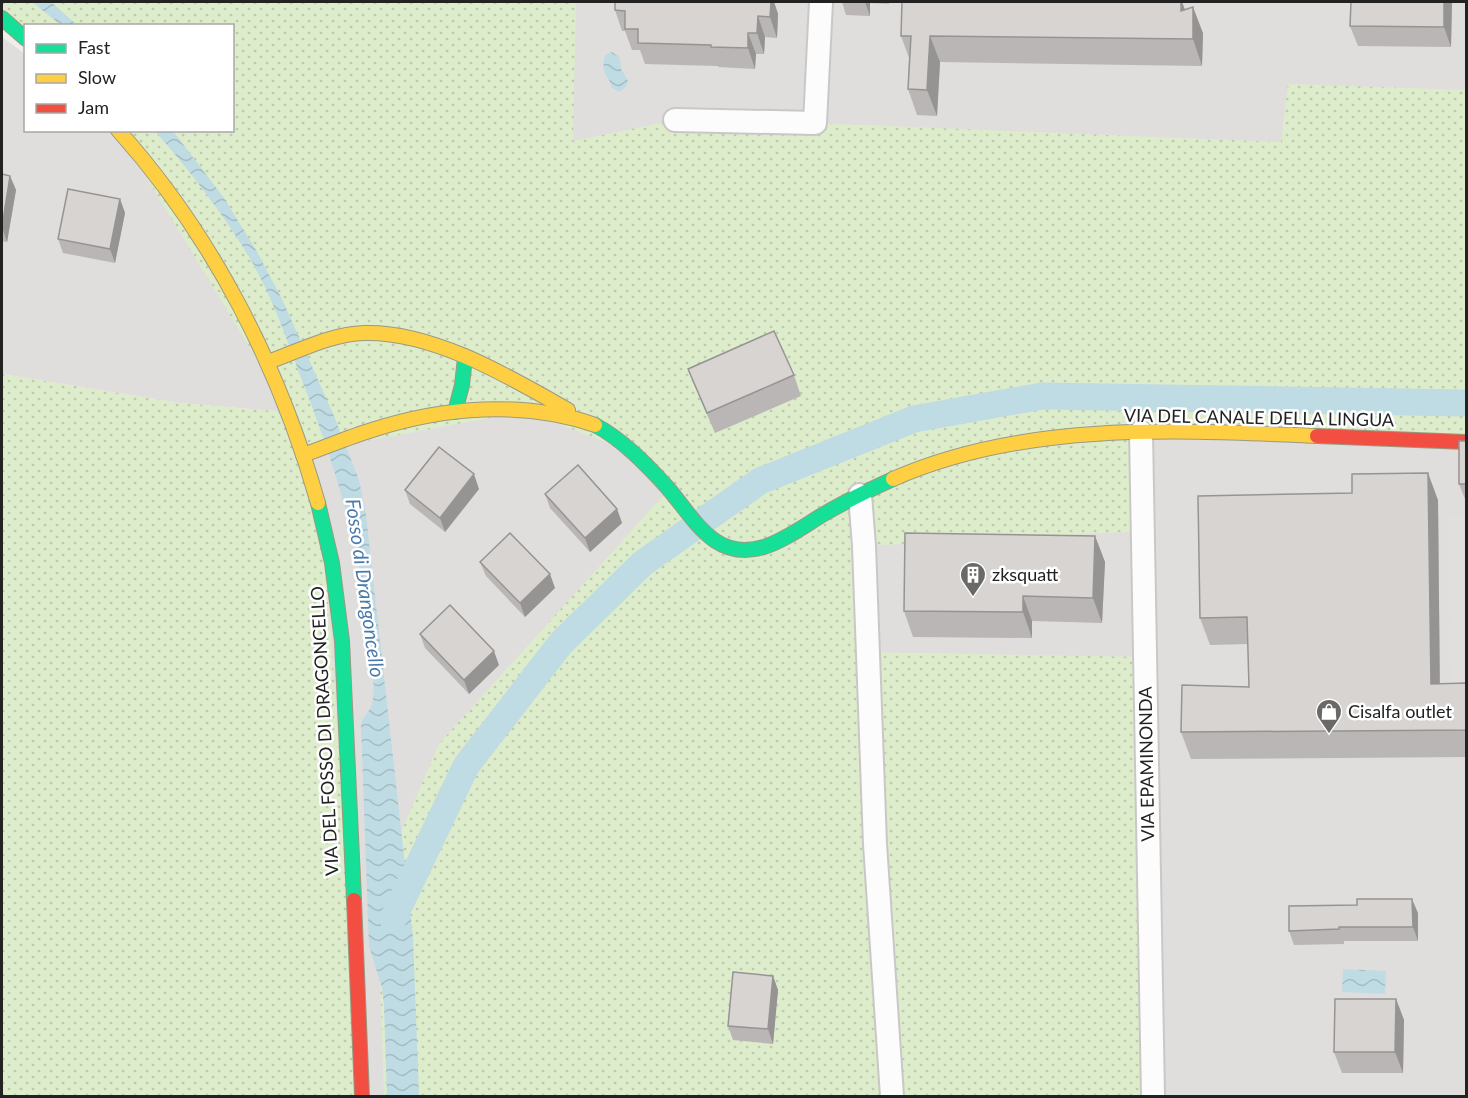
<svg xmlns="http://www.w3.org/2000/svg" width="1468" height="1098" viewBox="0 0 1468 1098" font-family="Lato,sans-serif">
<defs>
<pattern id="grass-dots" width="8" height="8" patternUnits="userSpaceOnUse" patternTransform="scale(1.5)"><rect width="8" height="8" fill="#ddeccb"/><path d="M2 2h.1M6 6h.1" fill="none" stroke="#bdcaae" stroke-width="1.8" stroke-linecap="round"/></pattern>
<pattern id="water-waves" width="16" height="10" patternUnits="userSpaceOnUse" patternTransform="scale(1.5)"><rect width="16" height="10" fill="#bfdbe3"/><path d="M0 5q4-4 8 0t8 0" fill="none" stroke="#a4bcc2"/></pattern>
</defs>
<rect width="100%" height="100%" fill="#f0eeeb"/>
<polygon fill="#dfdedc" points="2,2 1466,2 1466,1096 362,1096 287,412 180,403 2,374 2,37 25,54 26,130 232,130 232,26"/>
<g fill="url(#grass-dots)">
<polygon points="2,2 576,2 573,141 675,120 815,123 1281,142 1288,84 1466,90 1466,437 1141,432 1143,531 864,546 868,652 1145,657 1151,1096 384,1096 377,888 439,744 669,489 628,451 526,411 313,451 118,131 232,130 232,26 26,26 2,18"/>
<polygon points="2,374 180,403 287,412 323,519 362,1096 2,1096"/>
</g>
<polygon fill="#e0dfde" points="1448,516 1466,516 1466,702 1450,703"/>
<g fill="url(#water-waves)">
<polygon points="32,2 51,2 77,25 61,25"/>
<path d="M612,52L620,58L621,69L628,81L625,88L619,92L612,88C609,73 600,77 605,55Z"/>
<path d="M155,131H173L224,198L256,250L282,299L334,416L359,480L366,515L413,937L419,1096H387L384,1006L382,988L369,946L361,724C364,715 371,711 373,700C375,683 372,663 370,646C363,552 334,462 300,375C286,337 272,297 252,262C225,216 190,171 155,131Z"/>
<polygon points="1343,969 1386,971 1385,994 1342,992"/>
</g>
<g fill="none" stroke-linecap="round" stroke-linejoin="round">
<polyline stroke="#bfdbe3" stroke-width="27" points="393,919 466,766 561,643 643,563 760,481 914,419 1042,396 1466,403"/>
<defs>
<g id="street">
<polyline points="675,120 815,123 821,2"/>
<polyline points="1141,432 1153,1096"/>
<polyline points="860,495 864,546 875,844 892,1096"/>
</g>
<g id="fast">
<polyline points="2,18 26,39"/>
<polyline points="455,412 462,385 465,358"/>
<path d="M595,425C622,439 647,465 667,487C694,518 714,562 764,547C785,540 804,526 824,514C846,501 869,490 893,479"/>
<polyline points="318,503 332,563 342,641 354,900"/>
</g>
<g id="slow">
<path d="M118,130C213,236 279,366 318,503"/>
<path d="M268,362C299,351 331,334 364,333C433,331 510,377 568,410"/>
<path d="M303,455C326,447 349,437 372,430C443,407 524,400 595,425"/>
<path d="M893,479C1024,421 1177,430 1317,436"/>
</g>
<g id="jam">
<polyline points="1317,436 1466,442"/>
<polyline points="354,900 362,1096"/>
</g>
</defs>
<use href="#street" stroke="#c9c8c7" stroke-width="26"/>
<use href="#fast" stroke="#999a82" stroke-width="16"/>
<use href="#slow" stroke="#999a82" stroke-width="16"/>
<use href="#jam" stroke="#999a82" stroke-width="16"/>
<use href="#street" stroke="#fdfcfc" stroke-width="22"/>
<use href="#fast" stroke="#16e098" stroke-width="14"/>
<use href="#slow" stroke="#ffcf43" stroke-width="14"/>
<use href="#jam" stroke="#f24e42" stroke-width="14"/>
</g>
<g fill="#b9b6b5">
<polygon points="615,2 774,2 778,14 777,38 765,37 764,54 756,54 755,69 718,67 718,66 645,64 640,50 632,50 625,31 622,31 615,10"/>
<polygon points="842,2 889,2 889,4 870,3 870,16 846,15"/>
<polygon points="902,2 1182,2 1185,10 1203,33 1202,66 940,62 937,116 917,115 908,89 909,58 901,36"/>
<polygon points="1351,2 1452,2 1451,47 1358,46 1350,26"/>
<polygon points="2,174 10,176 16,190 7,242 2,241"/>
<polygon points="120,199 125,213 115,263 63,253 58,239"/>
<polygon points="688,369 794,375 801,396 715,433 696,389"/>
<polygon points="1467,441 1467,504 1459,484"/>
<polygon points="479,489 445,532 410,504 405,490"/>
<polygon points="1352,493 1438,500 1440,684 1467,683 1467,757 1191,759 1181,732 1249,687 1248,644 1210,645 1200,618"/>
<polygon points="545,494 617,509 622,523 590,552 550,508"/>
<polygon points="1095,536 1105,562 1102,623 1032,621 1032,638 913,637 904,611"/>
<polygon points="480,562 555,588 525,617 486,576"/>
<polygon points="420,634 499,665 469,694 425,648"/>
<polygon points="1418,913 1418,941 1344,941 1344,944 1294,945 1289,931"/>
<polygon points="773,976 778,990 773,1044 733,1040 728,1026"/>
<polygon points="1396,999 1404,1020 1403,1073 1342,1073 1334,1052"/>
</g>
<g fill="#969493">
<polygon points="771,2 774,2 778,14 777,38 770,17"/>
<polygon points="865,2 870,2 870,16"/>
<polygon points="1181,2 1182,2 1191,26 1181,11"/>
<polygon points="1444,2 1452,2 1451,47 1444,27"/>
<polygon points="1193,7 1203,33 1202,66 1193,39"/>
<polygon points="758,16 765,37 764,54 757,33"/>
<polygon points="748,33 756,54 755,69 748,48"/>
<polygon points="930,36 940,62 937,116 927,90"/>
<polygon points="10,176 16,190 7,242 2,227"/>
<polygon points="120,199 125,213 115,263 110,249"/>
<polygon points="1428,473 1438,500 1440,711 1431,684"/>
<polygon points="474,474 479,489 445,532 440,518"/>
<polygon points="617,509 622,523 590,552 585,538"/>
<polygon points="1095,536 1105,562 1102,623 1093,598"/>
<polygon points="550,574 555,588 525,617 520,603"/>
<polygon points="1023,596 1032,621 1032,638 1023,612"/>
<polygon points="494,651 499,665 469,694 464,680"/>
<polygon points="1412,899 1418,913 1418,941 1413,927"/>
<polygon points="773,976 778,990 773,1044 768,1029"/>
<polygon points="1396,999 1404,1020 1403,1073 1395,1052"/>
</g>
<g fill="#d7d4d2" stroke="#969493" stroke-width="1.5">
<polygon points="615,2 771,2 770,17 758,16 757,33 748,33 748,48 711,47 711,45 638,43 638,29 625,29 625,11 615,10"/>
<polygon points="902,2 1181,2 1181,11 1193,7 1193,39 930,36 927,90 908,89 911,36 901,36"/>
<polygon points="1351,2 1444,2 1444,27 1350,26"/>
<polygon points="2,174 10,176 2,227"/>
<polygon points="68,189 120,199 110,249 58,239"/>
<polygon points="774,331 794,375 707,413 688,369"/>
<rect x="1459" y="441" width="8" height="43"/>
<polygon points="439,447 474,474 440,518 405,490"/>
<polygon points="578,465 617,509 585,538 545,494"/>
<polygon points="1428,473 1431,684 1467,683 1467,730 1181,732 1182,685 1249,687 1247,617 1200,618 1198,496 1352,493 1352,474"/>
<polygon points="510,533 550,574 520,603 480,562"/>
<polygon points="905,533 1095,536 1093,598 1023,596 1023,612 904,611"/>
<polygon points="450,605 494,651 464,680 420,634"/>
<polygon points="1357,899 1412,899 1413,927 1339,927 1339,929 1289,931 1289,906 1357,905"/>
<polygon points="733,972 773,976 768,1029 728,1026"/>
<polygon points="1335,999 1396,999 1395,1052 1334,1052"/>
</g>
<defs>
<symbol id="building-pin" viewBox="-11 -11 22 30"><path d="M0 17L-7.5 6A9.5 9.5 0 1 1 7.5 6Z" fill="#6a6968" stroke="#fff"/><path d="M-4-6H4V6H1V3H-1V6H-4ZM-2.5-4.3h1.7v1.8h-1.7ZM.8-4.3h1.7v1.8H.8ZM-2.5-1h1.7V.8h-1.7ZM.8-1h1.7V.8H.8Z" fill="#fff"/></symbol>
<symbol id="shop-pin" viewBox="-11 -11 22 30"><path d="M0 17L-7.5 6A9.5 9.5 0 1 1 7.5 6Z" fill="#6a6968" stroke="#fff"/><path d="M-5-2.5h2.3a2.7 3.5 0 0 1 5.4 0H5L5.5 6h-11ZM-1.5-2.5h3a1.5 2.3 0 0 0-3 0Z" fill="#fff"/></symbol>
</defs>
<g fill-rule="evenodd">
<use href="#building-pin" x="958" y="560" width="30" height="40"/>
<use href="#shop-pin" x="1314" y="697" width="30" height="40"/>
</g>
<g text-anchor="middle" stroke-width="5" stroke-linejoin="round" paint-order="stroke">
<g font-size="18" fill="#222" stroke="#fff">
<text transform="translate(1259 418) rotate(1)" y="6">VIA DEL CANALE DELLA LINGUA</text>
<text transform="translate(325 731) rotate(-93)" y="6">VIA DEL FOSSO DI DRAGONCELLO</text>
<text transform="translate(1147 764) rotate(-91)" y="6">VIA EPAMINONDA</text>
</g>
<g font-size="18" fill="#222" stroke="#fff" text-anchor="start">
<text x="992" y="581">zksquatt</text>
<text x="1348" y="718">Cisalfa outlet</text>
</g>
<g font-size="20" font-style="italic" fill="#4a7aab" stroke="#fff">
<text transform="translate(365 588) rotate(82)" y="7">Fosso di Drangoncello</text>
</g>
</g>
<rect width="1468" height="1098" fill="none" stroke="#222222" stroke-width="6"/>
<rect x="24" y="24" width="210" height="108" fill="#ffffff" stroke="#a7a7a7" stroke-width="1.5"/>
<rect x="36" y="44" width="30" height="9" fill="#16e098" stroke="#a7a7a7" stroke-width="1.5"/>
<text x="78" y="54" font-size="18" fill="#222222">Fast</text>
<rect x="36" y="74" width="30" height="9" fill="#ffcf43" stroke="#a7a7a7" stroke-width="1.5"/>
<text x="78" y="84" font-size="18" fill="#222222">Slow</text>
<rect x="36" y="104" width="30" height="9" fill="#f24e42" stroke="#a7a7a7" stroke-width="1.5"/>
<text x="78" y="114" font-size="18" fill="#222222">Jam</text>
</svg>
